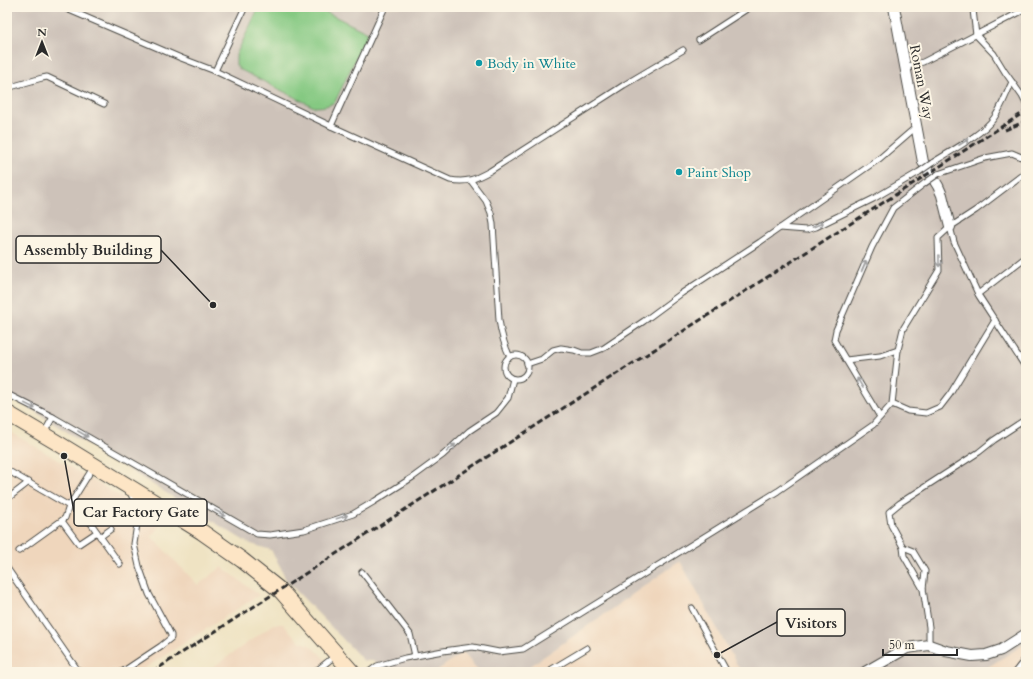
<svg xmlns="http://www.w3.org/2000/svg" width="1033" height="679" viewBox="0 0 1033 679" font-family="Cardo,serif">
<rect width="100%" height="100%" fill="#fcf5e5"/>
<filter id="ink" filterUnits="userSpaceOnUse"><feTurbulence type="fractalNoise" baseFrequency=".025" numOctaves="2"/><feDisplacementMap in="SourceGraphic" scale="8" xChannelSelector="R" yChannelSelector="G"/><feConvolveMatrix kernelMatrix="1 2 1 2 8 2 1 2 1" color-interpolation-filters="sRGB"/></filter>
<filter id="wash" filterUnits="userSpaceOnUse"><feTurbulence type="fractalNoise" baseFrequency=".012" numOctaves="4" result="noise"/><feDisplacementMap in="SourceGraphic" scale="16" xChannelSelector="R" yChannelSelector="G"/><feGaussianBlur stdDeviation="0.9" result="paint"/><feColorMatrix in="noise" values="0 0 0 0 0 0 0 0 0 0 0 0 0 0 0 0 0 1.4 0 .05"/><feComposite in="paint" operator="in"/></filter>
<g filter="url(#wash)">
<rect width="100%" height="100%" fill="#efe3c3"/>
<g fill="#efd6bc">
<polygon points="7,430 140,508 163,523 151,536 198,585 222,567 259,595 139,672 7,672"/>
<polygon points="680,561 741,672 522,672"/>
<polygon points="274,624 283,624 299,641 309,645 319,653 336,672 206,672"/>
<polygon points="1026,643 1026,672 980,672"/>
<polygon points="463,652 479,672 435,672"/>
</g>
<polygon fill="#cdc2b9" points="7,7 1026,7 1026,643 980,672 741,672 680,561 522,672 479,672 463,652 435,672 384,672 373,661 364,661 286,580 281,568 271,550 248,543 51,422 27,406 7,395"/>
<path fill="#85c982" stroke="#587a56" d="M259,7H316L368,33L335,102C328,106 323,107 314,107L239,69L236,65V55Z"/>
</g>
<g filter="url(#ink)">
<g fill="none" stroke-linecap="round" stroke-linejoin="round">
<defs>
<g id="lane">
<path d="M62,7L181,58L215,71L331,126L450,180C468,183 475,179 490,171L624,85L683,50"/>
<polyline points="971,7 973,10 976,35 994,54 1005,72 1022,96 1026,104"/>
<polyline points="699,40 750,7"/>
<polyline points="905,67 923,62 1026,9"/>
<polyline points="215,71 245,7"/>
<polyline points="7,88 42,78 47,77 104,104"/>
<polyline points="331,126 385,7"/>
<path d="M932,163C949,152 982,135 994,118C1002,107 1006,94 1012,82"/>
<polyline points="938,174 985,158 1012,153 1026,159"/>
<path d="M471,181L486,201L491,213L493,224L499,320C501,333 504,345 510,357"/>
<polyline points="950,227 954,242 979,296 1026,368"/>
<polyline points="780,228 806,230 816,227 873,199 919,172"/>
<polyline points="978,294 1026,257"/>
<circle cx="516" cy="367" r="12"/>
<polyline points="846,360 880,356 898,350"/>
<polyline points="527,364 542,359 553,350 561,348 574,350 582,353 591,353 604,348 644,321 682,293 760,242 879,159 916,127"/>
<polyline points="7,394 53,417"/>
<polyline points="892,404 908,411 926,413 940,407 950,394 995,320"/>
<polyline points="880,417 834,340 836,330 872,247 893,208 925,183"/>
<polyline points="44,433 53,417 257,534 270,535 304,530 353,514 375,501 413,477 443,455 469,431 496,413 508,398 513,379"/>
<polyline points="7,470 69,506 94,466"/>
<polyline points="7,499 29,482"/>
<polyline points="62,521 79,544 97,532 88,519 103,508"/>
<polyline points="97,532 120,564"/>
<polyline points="100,537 111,529"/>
<polyline points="903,547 913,551 925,571 923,589 929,627 929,645"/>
<polyline points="19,551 65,518 69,506"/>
<polyline points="7,568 79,672"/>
<polyline points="362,572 410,634 415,656"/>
<polyline points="923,589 904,556 903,547 891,525 889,512 900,503 979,452 994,440 1026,419"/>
<polyline points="692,608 727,672"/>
<polyline points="122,672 161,646 171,638 171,635 169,631 149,594 139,566 134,544 137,524 135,505 130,491"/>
<polyline points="315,672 336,655"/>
<polyline points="369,672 377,666 405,658 443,651 473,647 499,652 523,649 778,491 873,425 892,404 898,350 903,329 939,270 938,238 950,227 976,210 1026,172"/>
<polyline points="554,672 552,669 587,648"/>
<polyline points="1015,672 1026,658"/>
</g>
<g id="street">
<polyline points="894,7 923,162 938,186 942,195 950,227"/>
<polyline points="865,672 907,648 929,645 946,651 972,656 986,655 1001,650 1026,634"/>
</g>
<polyline id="secondary" points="7,413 56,442 162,507 202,532 242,560 281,591 352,672"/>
</defs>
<use href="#lane" stroke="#484742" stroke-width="7"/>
<use href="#street" stroke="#484742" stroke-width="12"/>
<use href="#secondary" stroke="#484742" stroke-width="17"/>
<use href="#lane" stroke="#fff" stroke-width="5"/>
<use href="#street" stroke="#fff" stroke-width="10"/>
<use href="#secondary" stroke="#fde5c5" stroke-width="15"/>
<g stroke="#2b2b2b" stroke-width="3" stroke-dasharray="6 3" stroke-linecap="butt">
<polyline points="1005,130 1026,121"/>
<polyline points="152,672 1026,111"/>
</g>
<defs>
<g id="lane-bridge">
<polyline points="919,172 932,163"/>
<polyline points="925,183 938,174"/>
</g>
</defs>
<use href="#lane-bridge" stroke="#484742" stroke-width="7" stroke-linecap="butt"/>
<use href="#lane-bridge" stroke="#fff" stroke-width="5"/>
</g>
<defs><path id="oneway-shaft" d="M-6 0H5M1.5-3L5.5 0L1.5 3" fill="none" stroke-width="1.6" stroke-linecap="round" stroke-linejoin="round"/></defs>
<g stroke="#a0a0a0">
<use href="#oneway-shaft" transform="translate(964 142) rotate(-33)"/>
<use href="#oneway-shaft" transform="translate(818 225) rotate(-22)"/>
<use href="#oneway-shaft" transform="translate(939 261) rotate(89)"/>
<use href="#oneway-shaft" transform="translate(864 266) rotate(-66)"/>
<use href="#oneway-shaft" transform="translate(860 383) rotate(-121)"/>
<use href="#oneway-shaft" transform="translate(30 406) rotate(27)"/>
<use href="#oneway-shaft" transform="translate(83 434) rotate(30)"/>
<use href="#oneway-shaft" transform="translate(451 448) rotate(-41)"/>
<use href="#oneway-shaft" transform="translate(220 513) rotate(30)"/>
<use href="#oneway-shaft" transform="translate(342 517) rotate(-18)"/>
</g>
</g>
<g fill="#0f9aa8" stroke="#fcf5e5" stroke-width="1.5">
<circle cx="479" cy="63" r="4"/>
<circle cx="679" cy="172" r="4"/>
</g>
<g text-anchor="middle" stroke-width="4" stroke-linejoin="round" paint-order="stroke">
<g font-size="14" fill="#0d838f" stroke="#fcf5e5" text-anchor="start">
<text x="487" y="68">Body in White</text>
<text x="687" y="177">Paint Shop</text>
</g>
<g font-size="14" fill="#2b2b2b" stroke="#fcf5e5">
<text transform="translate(922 82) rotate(79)" y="5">Roman Way</text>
</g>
</g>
<path fill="none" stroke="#2b2b2b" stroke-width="1.5" d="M213 305L161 250M64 456L74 512M717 655L777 622"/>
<g fill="#2b2b2b" stroke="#fcf5e5" stroke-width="1.5">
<circle cx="213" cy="305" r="4"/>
<circle cx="64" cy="456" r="4"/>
<circle cx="717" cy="655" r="4"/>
</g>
<g fill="#fcf5e5" stroke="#2b2b2b" stroke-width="1.5">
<rect x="16" y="236" width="145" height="27" rx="4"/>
<rect x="74" y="499" width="133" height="27" rx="4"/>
<rect x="777" y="609" width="68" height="27" rx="4"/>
</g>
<g font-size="15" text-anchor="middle" font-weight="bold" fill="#2b2b2b">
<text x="88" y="255">Assembly Building</text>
<text x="141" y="517">Car Factory Gate</text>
<text x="811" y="628">Visitors</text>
</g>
<rect width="1033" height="679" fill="none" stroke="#fcf5e5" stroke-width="24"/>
<g transform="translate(42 42)" stroke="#fcf5e5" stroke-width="3" paint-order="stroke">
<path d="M0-3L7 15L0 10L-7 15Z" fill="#2b2b2b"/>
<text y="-6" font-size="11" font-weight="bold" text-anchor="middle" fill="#2b2b2b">N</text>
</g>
<path d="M883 649v6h74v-6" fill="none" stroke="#2b2b2b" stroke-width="2"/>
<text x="889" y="649" font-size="12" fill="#2b2b2b" stroke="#fcf5e5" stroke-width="3" paint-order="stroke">50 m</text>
</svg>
